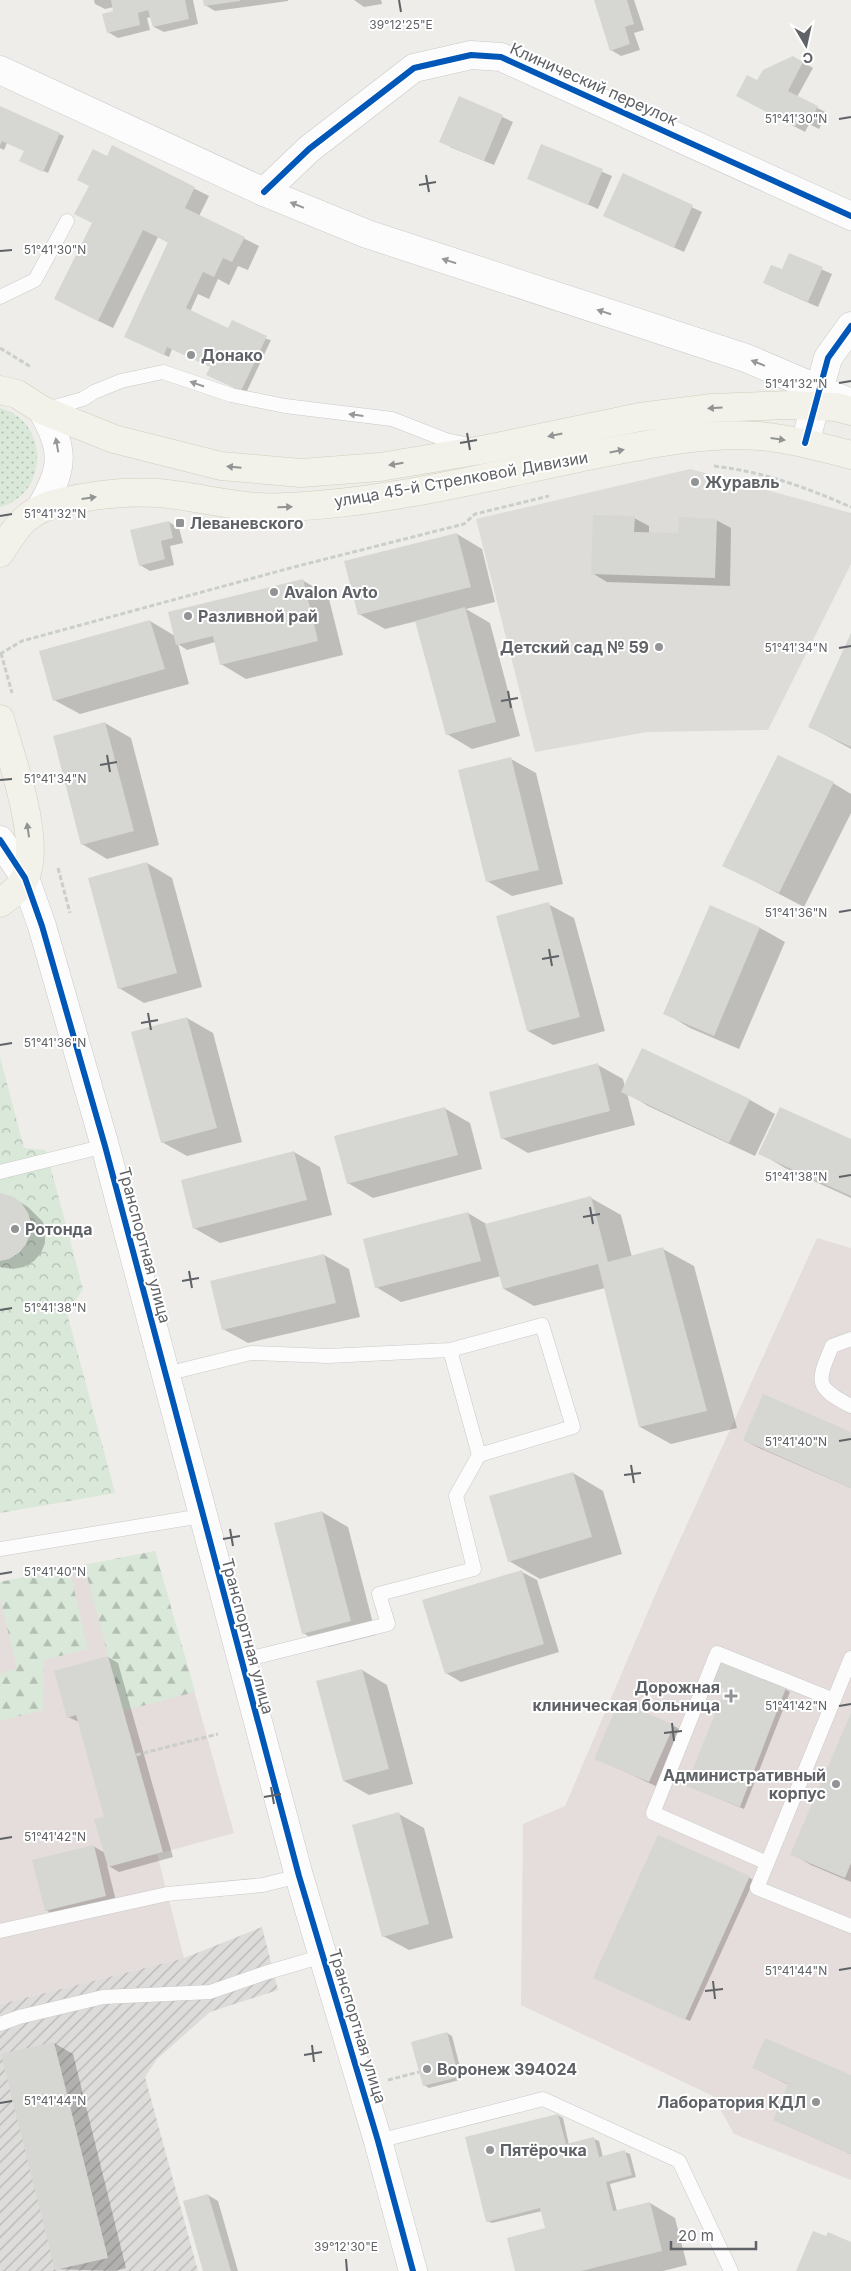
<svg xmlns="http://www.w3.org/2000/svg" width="851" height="2271" viewBox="0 0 851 2271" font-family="Inter,sans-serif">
<defs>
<pattern id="industrial-furrows" width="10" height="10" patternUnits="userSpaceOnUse" patternTransform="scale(1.25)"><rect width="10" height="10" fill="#dedcda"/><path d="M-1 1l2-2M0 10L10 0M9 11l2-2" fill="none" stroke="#b7b6b5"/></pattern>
<pattern id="grass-dots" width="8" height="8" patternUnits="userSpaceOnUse" patternTransform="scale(1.25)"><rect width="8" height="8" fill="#d9e8d8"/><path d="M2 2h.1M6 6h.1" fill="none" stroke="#b3bfb3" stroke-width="1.8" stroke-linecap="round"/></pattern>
<pattern id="forest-firs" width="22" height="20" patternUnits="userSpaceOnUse" patternTransform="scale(1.25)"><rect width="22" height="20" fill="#d9e8d8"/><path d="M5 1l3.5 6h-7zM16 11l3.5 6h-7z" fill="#b3bfb3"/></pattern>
<pattern id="park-crowns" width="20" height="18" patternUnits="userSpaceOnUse" patternTransform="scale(1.25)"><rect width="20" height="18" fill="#d9e8d8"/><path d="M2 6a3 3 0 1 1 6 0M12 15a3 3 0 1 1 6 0" fill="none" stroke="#b3bfb3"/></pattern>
</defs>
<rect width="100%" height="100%" fill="#eeede9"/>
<polygon fill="url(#industrial-furrows)" points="262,1927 278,1990 210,2012 157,2059 145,2077 198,2271 0,2271 0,2004 184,1958"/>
<polygon fill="#dedcd8" points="690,469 851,513 851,564 768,730 647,732 535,752 476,519"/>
<g fill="#e5dddb">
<polygon points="817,1238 851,1248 851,2180 734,2134 713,2096 521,2005 523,1824 565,1806 659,1586"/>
<polygon points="155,1551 234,1833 157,1854 184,1958 0,2004 0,1582"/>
</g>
<path fill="url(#grass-dots)" d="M0,408C50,421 49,494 0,507Z"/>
<g fill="url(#forest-firs)">
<polygon points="155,1551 195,1692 123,1711 84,1565"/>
<polygon points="69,1568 88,1649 44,1660 43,1710 0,1721 0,1674 17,1668 0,1599 0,1582"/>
</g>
<polygon fill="url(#park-crowns)" points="0,1057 24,1148 46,1150 83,1289 67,1313 115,1493 0,1513"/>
<g fill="#0003">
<polygon points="94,0 193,0 198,24 164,32 154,27 151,17 147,18 150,30 118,38 108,32 115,12 114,7 105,9 95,4"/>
<polygon points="205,0 288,0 288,1 215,11 205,5"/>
<polygon points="354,0 381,0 382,4 364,7"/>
<polygon points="595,0 634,0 644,30 634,33 640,50 621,56 611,50"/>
<polygon points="793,57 813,68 797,97 827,113 819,129 809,124 805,132 747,101 758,82"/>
<polygon points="460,97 513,122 494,165 450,147"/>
<polygon points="0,107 64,136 48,173 25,163 25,151 7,143 4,150 0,148"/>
<polygon points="542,146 612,176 598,209 528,178"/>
<polygon points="112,147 209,196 199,216 259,246 248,270 238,266 229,285 218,279 209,299 198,294 190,312 228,330 271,340 246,393 212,377 211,367 172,349 169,357 130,339 169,243 158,237 113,328 70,307 93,223 107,157"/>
<polygon points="623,175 702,212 684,252 615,221"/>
<polygon points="789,255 832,274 818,307 775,288"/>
<polygon points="634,518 649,526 649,533 680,534 716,520 731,528 730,586 607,582 592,573"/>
<polygon points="169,522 179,528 183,543 170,546 174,565 150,571 140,565"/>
<polygon points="457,534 482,549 495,602 466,609 490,623 520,736 472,749 447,734 417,621 385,629 359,614"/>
<polygon points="302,580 328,595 343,655 246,679 221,664 215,642 187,650 178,644 189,684 80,714 54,700 150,621 175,636"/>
<polygon points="851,636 851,749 809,726"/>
<polygon points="105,723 131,738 159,845 107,859 82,844"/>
<polygon points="511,759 536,773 563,884 512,896 487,881"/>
<polygon points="833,783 851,794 851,813 804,907 724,865"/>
<polygon points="147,863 172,878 202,987 144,1003 119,988"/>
<polygon points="548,904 574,918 605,1031 553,1045 528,1031"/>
<polygon points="711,907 760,928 785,942 739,1049 690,1028 665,1013"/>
<polygon points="187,1018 213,1033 242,1142 187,1156 162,1142"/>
<polygon points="643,1050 750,1100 775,1114 755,1156 648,1106 627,1093 635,1125 528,1153 502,1138 598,1065 623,1079 625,1087"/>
<polygon points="444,1108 470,1123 482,1169 373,1198 348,1183"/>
<polygon points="851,1140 851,1198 785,1168 760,1153"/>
<polygon points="294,1152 320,1167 332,1215 220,1243 194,1228"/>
<polygon points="0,1195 13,1198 28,1207 43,1222 45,1232 45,1243 41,1253 34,1261 24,1267 13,1269 0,1267"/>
<polygon points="591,1198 621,1215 632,1257 663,1249 694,1266 737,1428 671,1444 640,1427 605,1288 534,1306 504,1289 501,1276 401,1302 376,1287 468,1213 488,1225"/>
<polygon points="324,1255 349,1269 360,1317 248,1343 223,1329"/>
<polygon points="851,1434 851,1488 759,1448 744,1440"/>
<polygon points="573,1473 603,1491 622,1554 540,1579 509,1561"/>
<polygon points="322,1512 348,1527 376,1635 328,1647 303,1633"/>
<polygon points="522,1572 537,1580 559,1652 461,1682 446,1673"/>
<polygon points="108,1657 118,1663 173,1857 119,1872 107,1865 116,1901 56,1916 46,1910 93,1846 105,1853 105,1818 79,1722 68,1717"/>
<polygon points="362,1670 387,1685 413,1784 369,1795 344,1781"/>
<polygon points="785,1689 790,1692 744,1809 693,1788"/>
<polygon points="851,1716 851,1882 811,1865 792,1854"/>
<polygon points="674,1726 688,1734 664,1790 596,1758"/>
<polygon points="399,1814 424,1828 453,1938 409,1950 383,1936"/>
<polygon points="659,1836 754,1880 690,2021 599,1980"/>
<polygon points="447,2033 452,2036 463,2079 429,2088 424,2085"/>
<polygon points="54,2043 73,2054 126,2268 114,2271 56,2269"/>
<polygon points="754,2068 851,2076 851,2154 774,2120 789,2085"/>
<polygon points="558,2115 563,2118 569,2145 594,2139 599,2141 603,2157 625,2152 630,2154 636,2177 610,2184 617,2211 650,2203 675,2218 687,2265 663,2271 516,2271 549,2228 542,2211 492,2223 487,2221"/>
<polygon points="208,2195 218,2201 238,2271 205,2271"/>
</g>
<g fill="#d6d6d3">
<polygon points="111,0 185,0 189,19 153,27 148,10 138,13 140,25 107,33 102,14 113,11"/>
<polygon points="203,0 240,0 240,1 204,6"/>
<polygon points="594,0 627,0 634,24 625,27 630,44 610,51"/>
<polygon points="793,56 803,62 788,91 818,106 808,125 799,119 795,127 736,96 747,75 757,80 763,70"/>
<polygon points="459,96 503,115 484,161 439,142"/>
<polygon points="0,106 60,133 43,172 19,161 24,151 2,141 0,146"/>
<polygon points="541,144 603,169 588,205 527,179"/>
<polygon points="112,145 195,187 185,208 245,237 232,262 223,258 214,277 203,272 186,308 228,328 232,320 267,336 241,391 206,375 210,367 167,347 164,355 124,337 168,242 143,230 98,321 54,299 92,223 74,214 89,186 77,180 93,149 107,156"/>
<polygon points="623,173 693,205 674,248 603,216"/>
<polygon points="789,253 823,267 808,302 763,283 771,265 782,269"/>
<polygon points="593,515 635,516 634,532 678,533 679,517 717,519 715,578 591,574"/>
<polygon points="169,521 173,538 161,541 165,559 139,566 130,530"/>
<polygon points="457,533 471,587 358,615 344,561"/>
<polygon points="303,579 318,641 220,665 213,636 176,645 168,612"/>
<polygon points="465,607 496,722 446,735 415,621"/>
<polygon points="150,620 165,669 53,701 39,651"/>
<polygon points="851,633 851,747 808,727"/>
<polygon points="105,722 134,831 81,845 53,736"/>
<polygon points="778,755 834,782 779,893 722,866"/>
<polygon points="511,757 539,870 486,882 458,770"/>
<polygon points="147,862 177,973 118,989 88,878"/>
<polygon points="549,902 580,1017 527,1031 496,916"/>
<polygon points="710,905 760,927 714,1036 663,1014"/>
<polygon points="187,1017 217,1128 161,1143 131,1032"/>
<polygon points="642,1048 750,1099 729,1143 621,1092"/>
<polygon points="598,1063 610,1111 501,1139 489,1092"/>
<polygon points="445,1107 458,1155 347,1184 334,1136"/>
<polygon points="780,1107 851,1139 851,1196 758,1154"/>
<polygon points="294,1151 307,1200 193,1229 181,1180"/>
<polygon points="0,1193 14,1197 22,1204 28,1213 31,1223 30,1234 26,1244 19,1253 9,1259 0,1261"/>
<polygon points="591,1196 608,1262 663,1247 707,1411 639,1427 598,1264 503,1289 485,1224"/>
<polygon points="468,1212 481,1261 375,1288 363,1239"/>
<polygon points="324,1254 336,1303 222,1330 210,1281"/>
<polygon points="763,1394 851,1432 851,1488 743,1440"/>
<polygon points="573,1472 592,1537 508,1562 489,1496"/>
<polygon points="322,1511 351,1621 302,1634 274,1523"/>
<polygon points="522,1570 544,1644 445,1674 422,1600"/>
<polygon points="108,1656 163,1852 108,1867 94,1819 104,1817 76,1715 67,1718 54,1671"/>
<polygon points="720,1663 786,1688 740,1807 686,1786 725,1689 712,1684"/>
<polygon points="362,1669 389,1769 343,1781 316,1681"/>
<polygon points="619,1701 674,1725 649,1782 594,1759"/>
<polygon points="851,1713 851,1863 845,1878 790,1855"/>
<polygon points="399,1812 429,1924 382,1937 352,1825"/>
<polygon points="658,1835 750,1876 685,2020 593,1978"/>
<polygon points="94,1845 106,1896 45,1911 32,1860"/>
<polygon points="447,2032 459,2077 423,2086 411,2042"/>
<polygon points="765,2038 851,2075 851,2154 773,2120 788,2084 752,2068"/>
<polygon points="54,2042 108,2258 55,2270 1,2054"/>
<polygon points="558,2114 566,2144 594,2137 599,2157 625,2150 632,2175 606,2182 613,2211 650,2202 662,2251 581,2271 515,2271 507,2238 545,2228 540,2208 486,2222 465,2137"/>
<polygon points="208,2194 231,2271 203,2271 183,2201"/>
<polygon points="813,2231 826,2236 828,2232 851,2242 851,2271 796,2271"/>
</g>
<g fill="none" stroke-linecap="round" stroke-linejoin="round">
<defs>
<g id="lane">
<polyline points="0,297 35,280 67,221"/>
<polyline points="47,409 83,399 94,392 121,381 163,372 231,395 285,406 392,419 446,440 469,445"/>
<polyline points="0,1172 105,1146"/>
<path d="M851,1339L832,1346C817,1382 814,1387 851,1406"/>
<polyline points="166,1374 251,1353 328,1356 450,1350 542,1325 573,1427 479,1455 450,1350"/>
<polyline points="0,1549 202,1516"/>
<polyline points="851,1658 757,1888 851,1926"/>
<polyline points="240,1661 388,1624 379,1594 474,1569 456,1496 479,1455"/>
<polyline points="767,1863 653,1813 717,1653 834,1700"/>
<polyline points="0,1931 167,1894 263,1885 299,1876"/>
<polyline points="0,2024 19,2017 103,1997 210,1992 265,1973 323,1956"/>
<polyline points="378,2141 543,2099 679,2161 731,2271"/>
</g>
<g id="street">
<polyline points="264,192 309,149 414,68 471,55 501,57 851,216"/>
<polyline points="805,443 828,358 851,326"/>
<polyline points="0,840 25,878 42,926 105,1146 299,1876 378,2141 413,2271"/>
</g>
<g id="secondary">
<polyline points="0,70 264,192 367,234 746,358 851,403"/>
<path d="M41,507C64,468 65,450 42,410"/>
</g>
<g id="primary">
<polyline points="0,390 17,394 42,410 114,439 221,466 301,473 380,467 487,449 640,417 712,408 789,405 836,407 851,411"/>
<path d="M0,553C18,524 27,510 62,502C92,495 128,491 159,493C202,497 243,510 287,507C387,503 490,476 588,456C644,445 702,432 760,436C791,439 821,447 851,455"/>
<path d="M0,719C11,757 42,842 25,878C19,889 10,896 0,903"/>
</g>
</defs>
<use href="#lane" stroke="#c9c9c9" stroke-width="15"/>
<use href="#street" stroke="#c9c9c9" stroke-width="29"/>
<use href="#secondary" stroke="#cbcbcb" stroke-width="29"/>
<use href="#primary" stroke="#d2cebb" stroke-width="29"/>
<g stroke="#cacecc" stroke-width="3" stroke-dasharray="5 2.5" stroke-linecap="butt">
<polyline points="0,348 31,367"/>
<path d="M714,466C764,472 805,487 851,507"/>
<polyline points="1,653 12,693"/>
<polyline points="0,654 22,641 294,567 464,524 475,514 549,496"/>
<polyline points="58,868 70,913"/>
<polyline points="136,1755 218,1734"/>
<polyline points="388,2080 419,2072"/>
</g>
<use href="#lane" stroke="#fcfcfc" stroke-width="14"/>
<use href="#street" stroke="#fcfcfc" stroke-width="28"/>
<use href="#secondary" stroke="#fcfcfc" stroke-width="28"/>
<use href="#primary" stroke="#f2f1ea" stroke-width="28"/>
<defs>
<g id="cycleway">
<polyline points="264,192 309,149 414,68 471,55 501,57 851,216"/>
<polyline points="805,443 828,358 851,326"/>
<polyline points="0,840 25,878 42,926 105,1146 299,1876 378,2141 413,2271"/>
</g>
</defs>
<use href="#cycleway" stroke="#fff" stroke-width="9"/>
<use href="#cycleway" stroke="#0057b8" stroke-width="6"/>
</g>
<defs><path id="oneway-solid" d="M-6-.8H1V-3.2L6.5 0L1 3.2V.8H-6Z" transform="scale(1.25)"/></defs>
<g fill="#96989a">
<use href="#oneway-solid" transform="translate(297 205) rotate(-158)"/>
<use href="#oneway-solid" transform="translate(449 261) rotate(-162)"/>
<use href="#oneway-solid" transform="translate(604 312) rotate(-162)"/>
<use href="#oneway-solid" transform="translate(758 363) rotate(-158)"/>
<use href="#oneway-solid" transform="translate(197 384) rotate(-161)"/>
<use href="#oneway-solid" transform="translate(356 415) rotate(-173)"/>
<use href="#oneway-solid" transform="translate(57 445) rotate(-100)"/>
</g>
<g fill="#929494">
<use href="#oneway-solid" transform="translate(715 408) rotate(176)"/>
<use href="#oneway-solid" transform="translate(555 435) rotate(168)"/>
<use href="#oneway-solid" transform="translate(778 439) rotate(8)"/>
<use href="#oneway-solid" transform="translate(617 451) rotate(-11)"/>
<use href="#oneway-solid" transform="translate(396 464) rotate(171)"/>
<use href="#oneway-solid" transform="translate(234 467) rotate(-175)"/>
<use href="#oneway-solid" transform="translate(89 498) rotate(-8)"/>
<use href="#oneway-solid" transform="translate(285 507) rotate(-2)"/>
<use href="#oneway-solid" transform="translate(28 830) rotate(-98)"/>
</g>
<path fill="none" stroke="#5f6266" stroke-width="2" d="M399,0L401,12M839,119L851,117M426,175L429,192M419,185L436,182M0,251L12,250M839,383L851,381M467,433L470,450M460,443L477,440M0,516L12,514M839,648L851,646M508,691L511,708M501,701L518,698M107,755L110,772M100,765L117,762M0,780L12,779M839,912L851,910M549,949L552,966M542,959L559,956M148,1013L151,1030M141,1023L158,1020M0,1045L12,1043M839,1177L851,1175M590,1207L593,1224M583,1217L600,1214M189,1271L192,1288M182,1281L199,1278M0,1310L12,1308M839,1441L851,1439M631,1465L634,1483M624,1475L641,1473M230,1529L233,1546M223,1539L240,1536M0,1574L12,1572M839,1706L851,1704M672,1723L674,1741M664,1733L682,1731M271,1787L274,1804M264,1797L281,1794M0,1839L12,1837M839,1970L851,1968M713,1981L715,1999M705,1991L723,1989M312,2045L314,2062M304,2055L322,2052M0,2103L12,2101M346,2259L347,2271"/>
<g fill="#919394" stroke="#fff" stroke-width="2">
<circle cx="191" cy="355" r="5"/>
<circle cx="695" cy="482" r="5"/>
<rect x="175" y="518" width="10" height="10" rx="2.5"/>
<circle cx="274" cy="592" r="5"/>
<circle cx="188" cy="616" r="5"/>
<circle cx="659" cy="647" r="5"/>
<circle cx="15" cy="1229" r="5"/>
<path d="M728.5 1688.5h5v5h5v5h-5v5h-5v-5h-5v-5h5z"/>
<circle cx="836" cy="1784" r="5"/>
<circle cx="427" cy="2069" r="5"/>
<circle cx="816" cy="2102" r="5"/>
<circle cx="490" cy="2150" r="5"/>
</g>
<g text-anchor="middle" stroke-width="4" stroke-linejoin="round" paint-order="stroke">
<g font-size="16" fill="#5f6266" stroke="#fff">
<text transform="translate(594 84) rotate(24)" y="6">Клинический переулок</text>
<text transform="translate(461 479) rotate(-10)" y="6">улица 45-й Стрелковой Дивизии</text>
<text transform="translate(145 1245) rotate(75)" y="6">Транспортная улица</text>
<text transform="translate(248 1636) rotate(75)" y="6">Транспортная улица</text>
<text transform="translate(358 2026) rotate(73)" y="6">Транспортная улица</text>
</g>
<g font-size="16" font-weight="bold" fill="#5f6266" stroke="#fff" text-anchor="start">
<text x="201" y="361">Донако</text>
<text x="705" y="488">Журавль</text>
<text x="190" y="529">Леваневского</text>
<text x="284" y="598">Avalon Avto</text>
<text x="198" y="622">Разливной рай</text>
<text x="649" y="653" text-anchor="end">Детский сад № 59</text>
<text x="25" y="1235">Ротонда</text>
<text x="720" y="1693" text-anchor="end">Дорожная<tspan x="720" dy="18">клиническая больница</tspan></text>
<text x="826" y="1781" text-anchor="end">Административный<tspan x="826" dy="18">корпус</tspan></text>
<text x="437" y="2075">Воронеж 394024</text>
<text x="806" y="2108" text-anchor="end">Лаборатория КДЛ</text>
<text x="500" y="2156">Пятёрочка</text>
</g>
</g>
<g font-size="12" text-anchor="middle" fill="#5f6266" stroke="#fff" stroke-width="4" stroke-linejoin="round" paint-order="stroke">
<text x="401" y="29">39°12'25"E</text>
<text x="796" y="123">51°41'30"N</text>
<text x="55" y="254">51°41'30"N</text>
<text x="796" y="388">51°41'32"N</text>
<text x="55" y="518">51°41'32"N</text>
<text x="796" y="652">51°41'34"N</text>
<text x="55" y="783">51°41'34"N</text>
<text x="796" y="917">51°41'36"N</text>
<text x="55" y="1047">51°41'36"N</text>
<text x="796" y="1181">51°41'38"N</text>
<text x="55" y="1312">51°41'38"N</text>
<text x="796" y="1446">51°41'40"N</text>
<text x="55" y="1576">51°41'40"N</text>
<text x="796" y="1710">51°41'42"N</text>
<text x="55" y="1841">51°41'42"N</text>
<text x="796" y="1975">51°41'44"N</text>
<text x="55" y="2105">51°41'44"N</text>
<text x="346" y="2251">39°12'30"E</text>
</g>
<g transform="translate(806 45) rotate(171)" stroke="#ffffff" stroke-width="4" paint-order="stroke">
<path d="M0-4L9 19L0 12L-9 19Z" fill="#5f6266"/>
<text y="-8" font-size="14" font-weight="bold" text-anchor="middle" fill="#5f6266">С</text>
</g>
<path d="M671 2241v8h85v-8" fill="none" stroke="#5f6266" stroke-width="2.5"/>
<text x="678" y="2241" font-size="15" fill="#5f6266" stroke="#ffffff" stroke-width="4" paint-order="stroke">20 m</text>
</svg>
